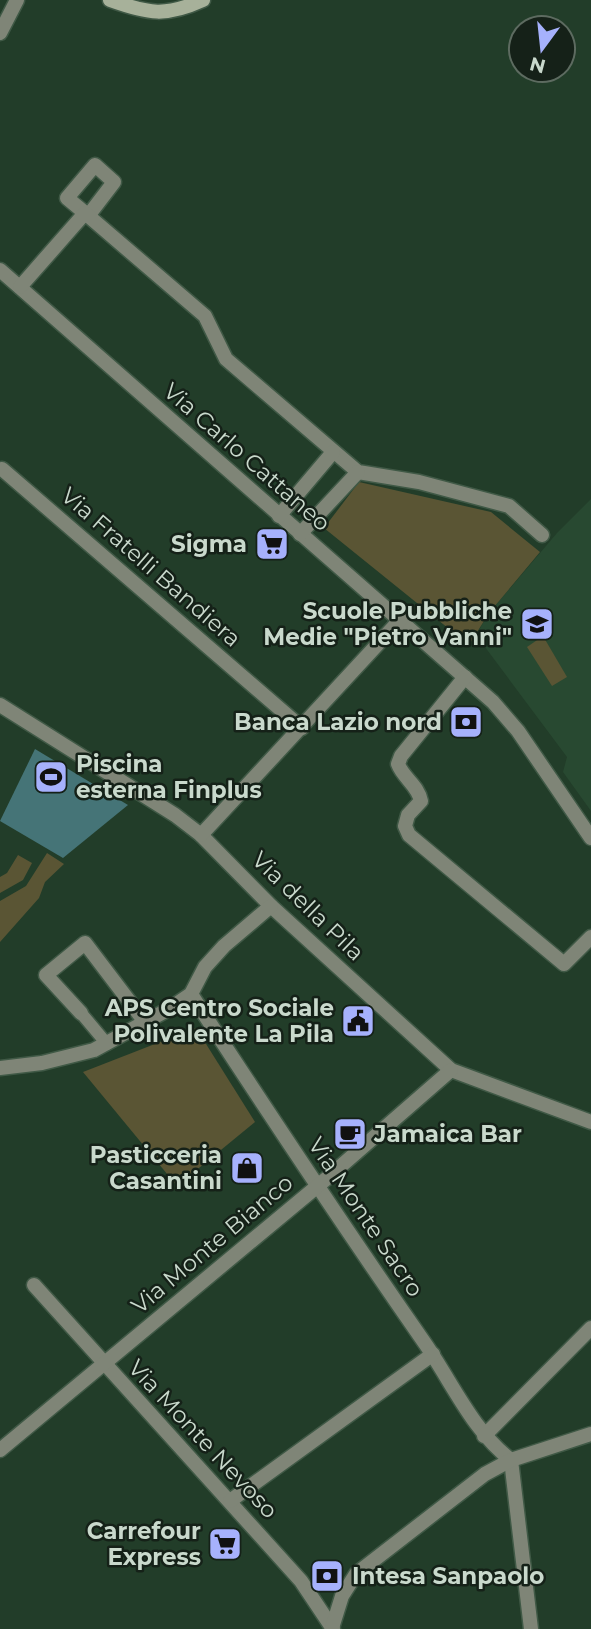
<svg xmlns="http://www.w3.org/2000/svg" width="591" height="1629" viewBox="0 0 591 1629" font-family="Montserrat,sans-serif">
<rect width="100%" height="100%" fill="#223d29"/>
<polygon fill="#284931" points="591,499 591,811 563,772 567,757 476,635 489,613 557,533"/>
<g fill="#5a5534">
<polygon points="359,482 491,512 540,552 489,613 469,645 324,528"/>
<polygon points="543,636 567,677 552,686 527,647"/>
<polygon points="47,853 64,864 45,882 39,898 0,942 0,901 26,886"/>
<polygon points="18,855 32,863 23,880 0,893 0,877 7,873"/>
<polygon points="196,1028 255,1122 177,1186 83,1072"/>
</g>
<polygon fill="#457477" points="35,749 128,805 63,858 0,821"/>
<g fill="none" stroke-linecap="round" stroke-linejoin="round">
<defs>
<polyline id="pedestrian" points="81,1013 107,1044"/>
<g id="minor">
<polyline points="0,33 17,0"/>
<polyline points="85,213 67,198 95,165 114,182 88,216"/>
<polyline points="0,270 493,702 518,731 591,838"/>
<polyline points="20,287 85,213 205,316 226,359 358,472 419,482 509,506 542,535"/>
<polyline points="2,469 302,728"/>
<polyline points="279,516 333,452"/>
<polyline points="300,534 358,472"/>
<path d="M465,677L401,756L398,764C403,778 418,785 421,801L408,815L405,826L409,835L564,964L591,937"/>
<polyline points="0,705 175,815 201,835 271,906 451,1070 591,1122"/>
<polyline points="201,835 401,619"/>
<path d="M191,994C267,1111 344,1227 424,1342C452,1382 472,1430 511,1460"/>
<polyline points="81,1013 46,975 85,943 145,1022"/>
<polyline points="0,1068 42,1063 94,1050 169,1009 191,994 205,967 224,946 271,906"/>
<polyline points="34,1285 301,1581 333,1629"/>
<polyline points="484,1436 591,1328"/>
<polyline points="0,1450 326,1179 451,1070"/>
<polyline points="511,1460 531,1629"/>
<polyline points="230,1501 433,1354"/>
<polyline points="332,1628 342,1596 356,1574 485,1474 511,1460 591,1434"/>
</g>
<path id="secondary" d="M110,0C149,14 166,17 203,0"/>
</defs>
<use href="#pedestrian" stroke="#405946" stroke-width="15"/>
<use href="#minor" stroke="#405946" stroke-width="17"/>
<use href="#secondary" stroke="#405946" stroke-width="17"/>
<use href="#pedestrian" stroke="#7f8577" stroke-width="12"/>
<use href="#minor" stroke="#7f8577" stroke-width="14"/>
<use href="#secondary" stroke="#a7b19a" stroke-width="14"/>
</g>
<defs>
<symbol id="supermarket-square" viewBox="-11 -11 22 22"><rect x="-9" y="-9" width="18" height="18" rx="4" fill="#a6b1fc" stroke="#152118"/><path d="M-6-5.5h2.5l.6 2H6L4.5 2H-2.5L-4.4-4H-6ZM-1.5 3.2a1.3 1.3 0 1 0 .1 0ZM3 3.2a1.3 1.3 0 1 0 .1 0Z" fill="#111"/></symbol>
<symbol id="school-square" viewBox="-11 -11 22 22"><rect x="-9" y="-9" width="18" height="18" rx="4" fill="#a6b1fc" stroke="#152118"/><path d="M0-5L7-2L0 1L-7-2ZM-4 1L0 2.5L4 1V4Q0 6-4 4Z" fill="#111"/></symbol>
<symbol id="bank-square" viewBox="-11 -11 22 22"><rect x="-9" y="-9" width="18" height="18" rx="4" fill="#a6b1fc" stroke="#152118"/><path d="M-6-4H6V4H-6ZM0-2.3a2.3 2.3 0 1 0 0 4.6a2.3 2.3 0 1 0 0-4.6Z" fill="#111"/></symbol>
<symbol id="stadium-square" viewBox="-11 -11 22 22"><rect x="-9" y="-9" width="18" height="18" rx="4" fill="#a6b1fc" stroke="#152118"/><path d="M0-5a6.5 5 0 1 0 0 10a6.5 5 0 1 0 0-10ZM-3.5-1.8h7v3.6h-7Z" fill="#111"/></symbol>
<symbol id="civic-square" viewBox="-11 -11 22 22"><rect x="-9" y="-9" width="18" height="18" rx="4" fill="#a6b1fc" stroke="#152118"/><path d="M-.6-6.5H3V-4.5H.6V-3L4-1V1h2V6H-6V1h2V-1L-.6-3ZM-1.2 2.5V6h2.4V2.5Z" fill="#111"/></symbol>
<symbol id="cafe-square" viewBox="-11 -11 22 22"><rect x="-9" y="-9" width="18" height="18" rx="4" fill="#a6b1fc" stroke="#152118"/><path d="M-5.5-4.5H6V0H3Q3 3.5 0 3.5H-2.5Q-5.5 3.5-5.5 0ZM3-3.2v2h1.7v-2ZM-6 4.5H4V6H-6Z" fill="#111"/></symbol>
<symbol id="shop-square" viewBox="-11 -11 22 22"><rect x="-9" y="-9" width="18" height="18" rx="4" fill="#a6b1fc" stroke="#152118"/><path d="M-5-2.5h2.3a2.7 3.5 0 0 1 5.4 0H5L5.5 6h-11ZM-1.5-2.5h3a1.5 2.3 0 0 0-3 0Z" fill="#111"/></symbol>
</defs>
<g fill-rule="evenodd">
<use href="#supermarket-square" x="253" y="525" width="38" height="38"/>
<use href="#school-square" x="518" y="605" width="38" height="38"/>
<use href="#bank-square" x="447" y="703" width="38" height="38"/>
<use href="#stadium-square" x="32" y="758" width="38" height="38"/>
<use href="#civic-square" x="339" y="1002" width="38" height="38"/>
<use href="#cafe-square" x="331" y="1115" width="38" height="38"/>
<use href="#shop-square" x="228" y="1149" width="38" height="38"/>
<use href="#supermarket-square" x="206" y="1525" width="38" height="38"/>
<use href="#bank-square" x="308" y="1557" width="38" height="38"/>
</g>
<g text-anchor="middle" stroke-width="5" stroke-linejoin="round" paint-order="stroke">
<g font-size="23" fill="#c9d9cc" stroke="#152118">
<text transform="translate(247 457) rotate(41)" y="8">Via Carlo Cattaneo</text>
<text transform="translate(151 567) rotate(41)" y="8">Via Fratelli Bandiera</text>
<text transform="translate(308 906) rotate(44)" y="8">Via della Pila</text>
<text transform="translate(366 1217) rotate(56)" y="8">Via Monte Sacro</text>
<text transform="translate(212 1244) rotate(-40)" y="8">Via Monte Bianco</text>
<text transform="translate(203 1439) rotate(47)" y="8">Via Monte Nevoso</text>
</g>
<g font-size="23" font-weight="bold" fill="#c9d9cc" stroke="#152118" text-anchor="end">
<text x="247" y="552">Sigma</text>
<text x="512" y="619">Scuole Pubbliche<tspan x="512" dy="26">Medie "Pietro Vanni"</tspan></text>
<text x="442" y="730">Banca Lazio nord</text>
<text x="76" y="772" text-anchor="start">Piscina<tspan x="76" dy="26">esterna Finplus</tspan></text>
<text x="334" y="1016">APS Centro Sociale<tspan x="334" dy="26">Polivalente La Pila</tspan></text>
<text x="374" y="1142" text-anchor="start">Jamaica Bar</text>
<text x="222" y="1163">Pasticceria<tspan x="222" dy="26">Casantini</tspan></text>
<text x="201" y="1539">Carrefour<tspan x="201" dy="26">Express</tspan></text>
<text x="352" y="1584" text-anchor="start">Intesa Sanpaolo</text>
</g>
</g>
<g transform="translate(542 49) rotate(195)"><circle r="33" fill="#152118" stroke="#5d6b60" stroke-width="2"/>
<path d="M0-5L12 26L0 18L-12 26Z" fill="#a6b1fc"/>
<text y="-10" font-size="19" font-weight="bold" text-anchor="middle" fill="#c9d9cc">N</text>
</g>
</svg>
